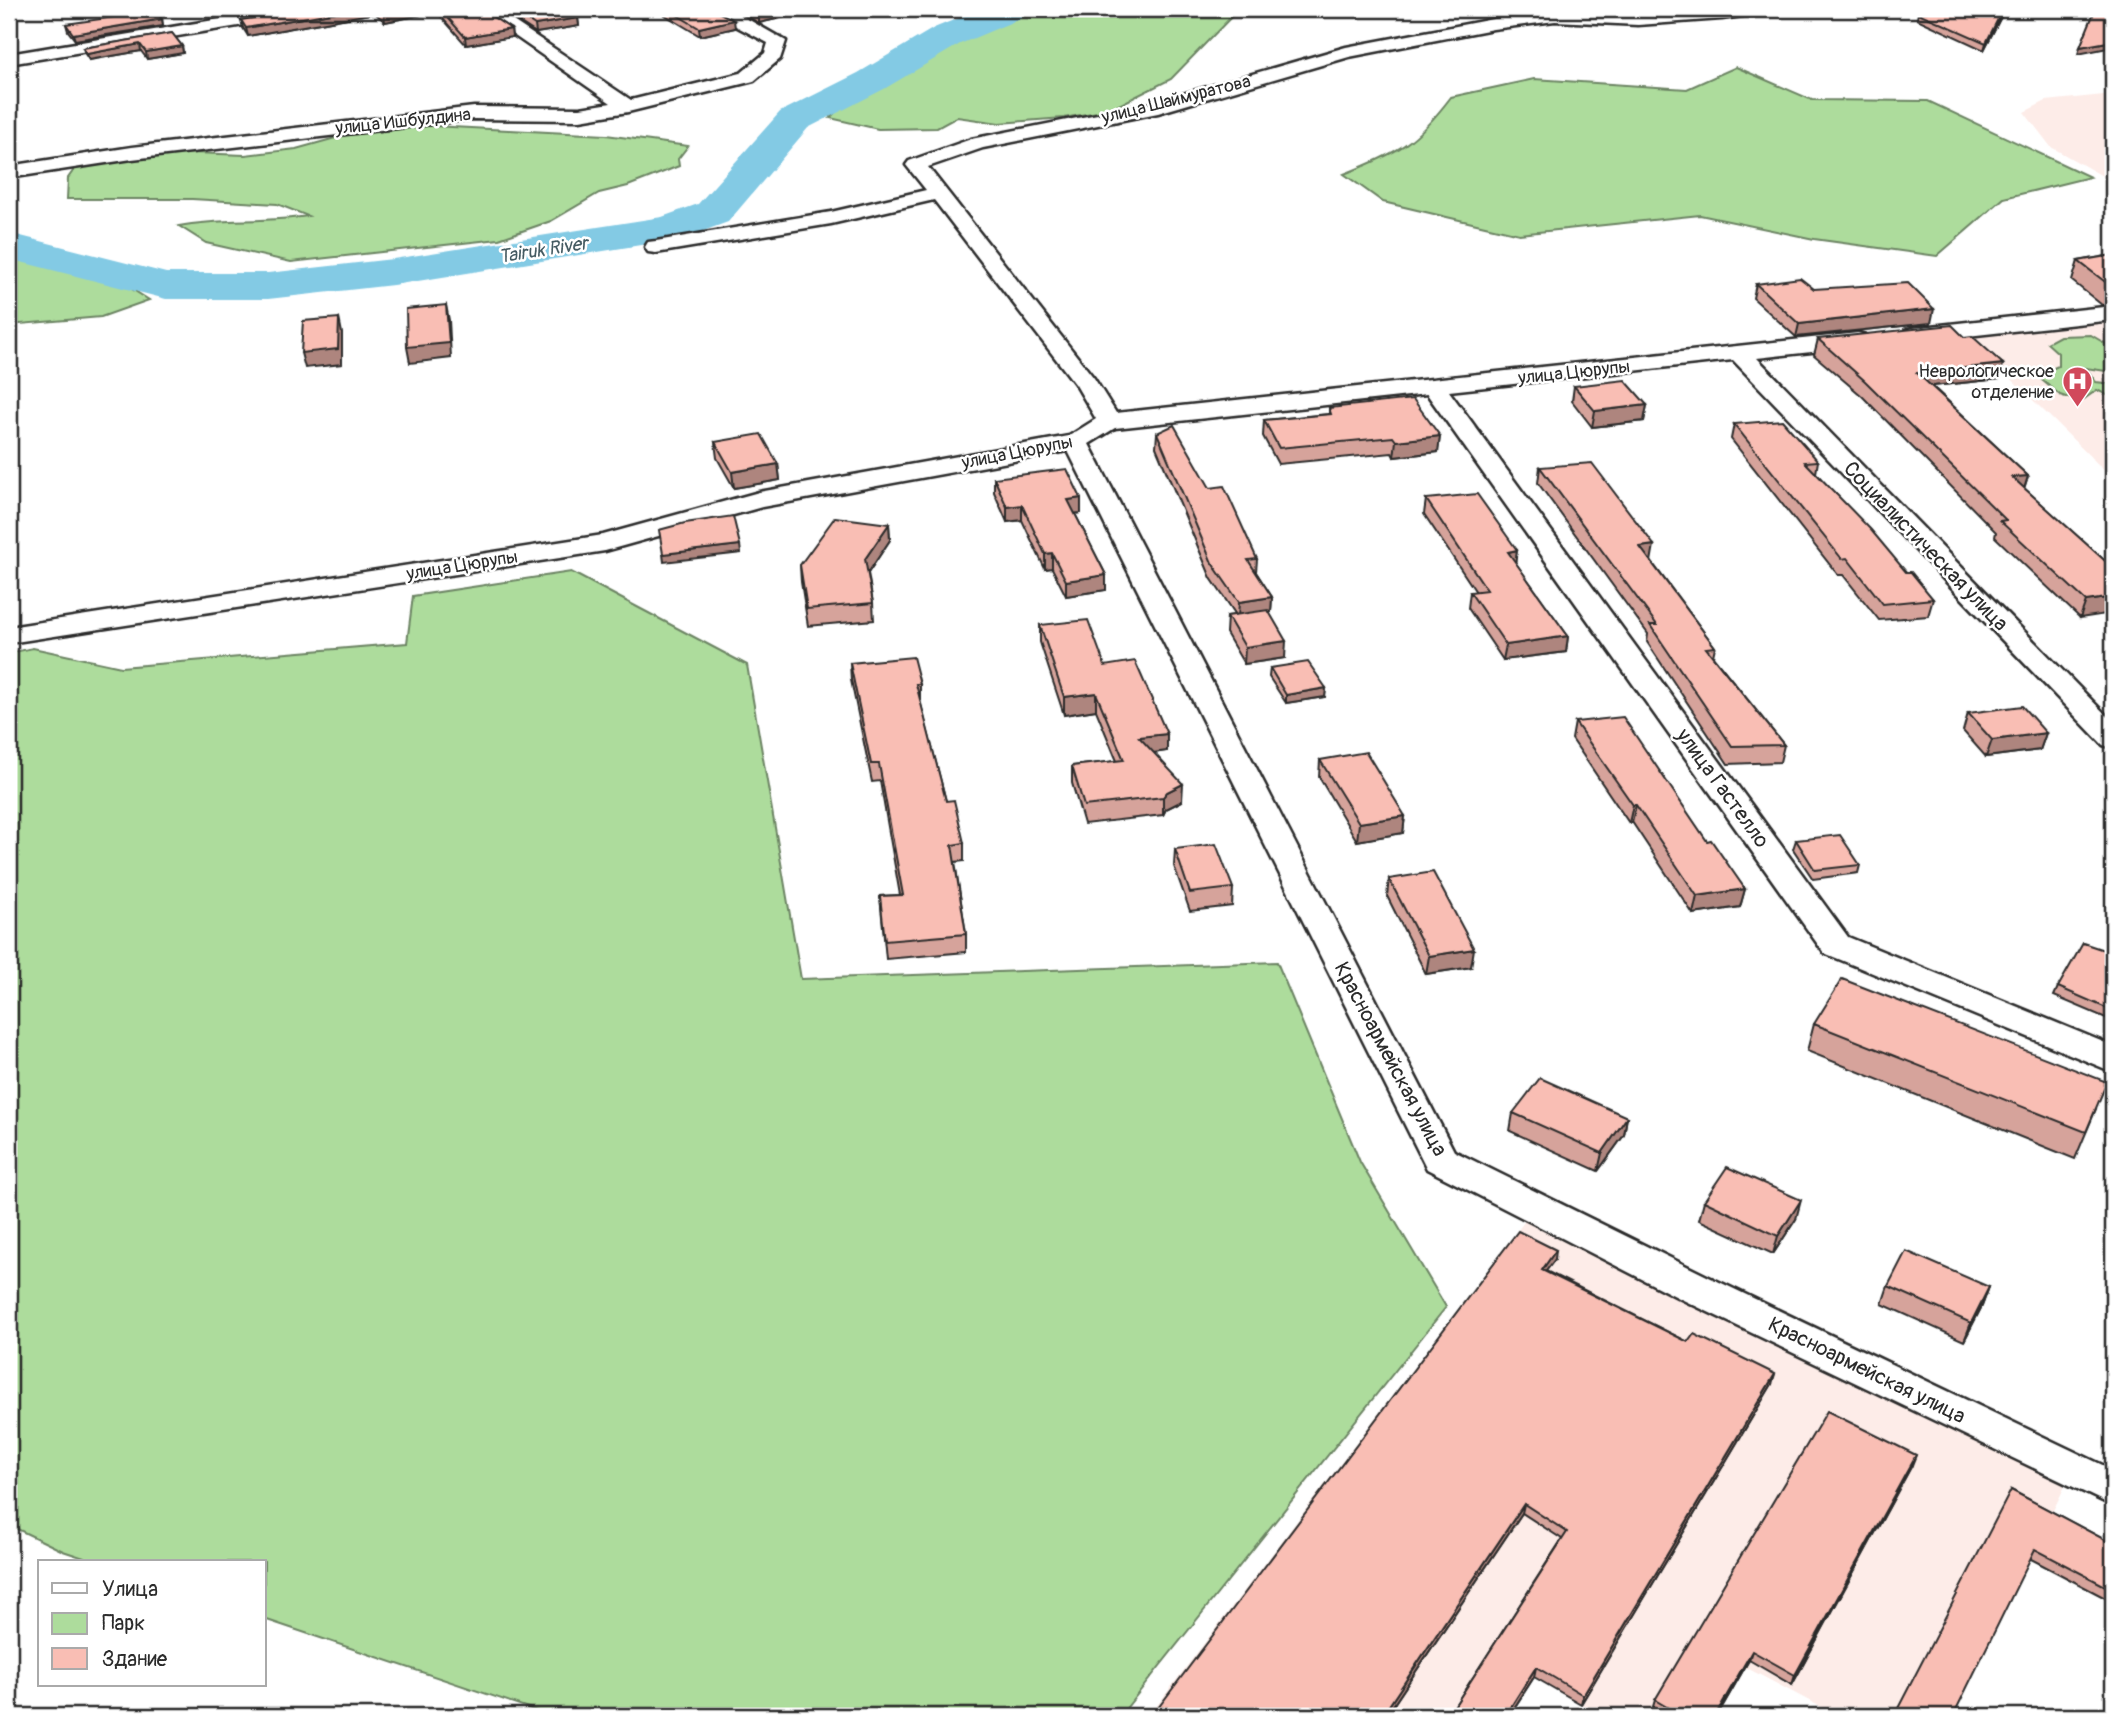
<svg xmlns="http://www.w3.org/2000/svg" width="2122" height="1725" viewBox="0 0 2122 1725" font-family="Pangolin,sans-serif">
<rect width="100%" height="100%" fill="#fff"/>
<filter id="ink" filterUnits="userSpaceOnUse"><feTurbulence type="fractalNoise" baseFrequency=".0143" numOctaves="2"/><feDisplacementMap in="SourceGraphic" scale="14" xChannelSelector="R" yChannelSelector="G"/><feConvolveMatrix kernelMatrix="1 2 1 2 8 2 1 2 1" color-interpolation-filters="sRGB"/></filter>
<g filter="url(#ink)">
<g fill="#fdece8">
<polygon points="2113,94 2113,182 2051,147 2024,112 2046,101"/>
<polygon points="2113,322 2113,479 1969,337"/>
<polygon points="1527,1218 2067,1482 1953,1716 1838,1716 1745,1667 1717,1716 1602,1716 1534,1677 1509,1716 1149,1716"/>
</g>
<g fill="#addc9c" stroke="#6c8464" stroke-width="2">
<polygon points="1005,9 1239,9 1171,79 1109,110 1064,118 999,123 957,117 937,128 878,129 830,118 849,97"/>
<path d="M1736,67L1812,100L1928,101L2090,177L2004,198L1937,256L1814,239L1700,215L1519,234L1383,202L1344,174C1398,153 1416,143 1451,97L1534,79L1687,89Z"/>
<path d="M414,125L606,135L688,146L678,159L679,166L628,186L599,193L551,221L499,239L291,262L206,243L179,226C222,218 265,223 308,216L277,204L192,199H67L68,178L76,167L116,157L194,153L245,155L296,149L357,132Z"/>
<polygon points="9,255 119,281 149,300 101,317 9,325"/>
<polygon points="2091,335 2113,348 2113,372 2086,368 2096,382 2113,384 2113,398 2097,390 2080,402 2060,395 2037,376 2058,366 2058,353 2047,343 2060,336"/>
<polygon points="571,572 747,665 801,979 1277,962 1360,1162 1446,1307 1120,1716 552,1716 264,1619 264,1562 96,1562 63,1551 9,1525 9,653 33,648 121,667 407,643 413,596"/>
</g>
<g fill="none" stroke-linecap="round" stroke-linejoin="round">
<polygon fill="#83cae4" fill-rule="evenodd" points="981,9 1029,9 1024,17 960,44 884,89 808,128 728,222 684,238 393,285 268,299 166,299 9,259 9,233 166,273 268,273 393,259 662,217 698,204 780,112 858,73 934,28"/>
<defs>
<g id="minor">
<polygon points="280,9 319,9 310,14 9,64 9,54"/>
<polygon points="476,9 495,9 631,100 741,73 765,53 768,43 711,13 709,9 730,9 786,41 780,59 754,81 628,112 580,120 474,119 132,159 9,178 9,166 132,147 474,107 580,108 611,103"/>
<polygon points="1722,9 1766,9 1757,14 1722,19 1638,25 1555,21 1493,29 1349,57 1158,113 983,148 928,167 1094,378 1116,413 1858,333 1866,335 1869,340 1866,345 1858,347 1757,358 2113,722 2113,748 2103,745 1733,360 1449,391 1848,937 2113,1046 2113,1072 1824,953 1427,394 1115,428 1089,444 1454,1151 1709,1277 2113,1470 2113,1506 1681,1299 1427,1169 1068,451 762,507 605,551 9,643 9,627 603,535 759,492 1069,436 1096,419 1076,385 934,200 831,224 656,253 648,252 645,247 648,242 656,241 831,212 926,190 906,165 909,161 971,139 1148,104 1346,47 1493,19 1555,11 1638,15"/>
<polygon points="2113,306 2113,320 1913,342 1905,340 1902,335 1905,330 1913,328"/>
</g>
</defs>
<use href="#minor" stroke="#2b2b2b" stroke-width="5"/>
<use href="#minor" fill="#fff" fill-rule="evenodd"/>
</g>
<g fill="#d6a39b" stroke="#2b2b2b" stroke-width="2">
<polygon points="308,9 481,9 511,29 512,37 466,45 437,12 385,22 375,13 248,36 243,28 241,20"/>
<polygon points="499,9 563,9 578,18 579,26 536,33"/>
<polygon points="655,9 712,9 735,28 700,36"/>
<polygon points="735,9 793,9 794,15 759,23"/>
<polygon points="2005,9 1984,50 1917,19 1918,13"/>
<polygon points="162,19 163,26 75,40 68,31 66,24"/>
<polygon points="172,33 182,46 183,53 147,59 141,51 89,60 85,54 83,48"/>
<polygon points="2113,255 2113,304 2102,305 2072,281 2078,261"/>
<polygon points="1756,284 1814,289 1931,323 1796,337 1753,298"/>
<polygon points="1964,337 2003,364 1999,379 1932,386 2028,476 2024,488 2113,568 2080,618 1995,537 1996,532 1862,396 1814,355 1818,339"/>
<polygon points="1574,386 1647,405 1644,421 1592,427 1572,401"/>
<polygon points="1329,408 1440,436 1438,452 1394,457 1392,453 1278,464 1263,436 1264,420 1329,414"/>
<polygon points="1734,424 1818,461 1816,473 1906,572 1933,599 1928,616 1879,620 1843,575 1838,575 1731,439"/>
<polygon points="1157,433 1210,488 1257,559 1256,572 1272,597 1271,612 1269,612 1285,658 1244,664 1226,633 1227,616 1236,615 1211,578 1156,447"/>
<polygon points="715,442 778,464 780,480 734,488 717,458"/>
<polygon points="1540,467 1651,561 1715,647 1713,656 1784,745 1780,762 1728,764 1647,642 1648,634 1538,483"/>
<polygon points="994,478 1081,498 1081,513 1075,514 1106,575 1106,590 1066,596 1052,568 1045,569 1022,520 1007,522 994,492"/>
<polygon points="1426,499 1517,550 1515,562 1568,636 1566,652 1503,660 1468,608 1470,592 1476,592 1424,514"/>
<polygon points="889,524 890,540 868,573 873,603 874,620 808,626 801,582 800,565"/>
<polygon points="1040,625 1105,666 1167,734 1167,751 1153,753 1182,801 1166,809 1163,815 1084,824 1072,783 1072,766 1117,761 1096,710 1064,715 1040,642"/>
<polygon points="850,663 920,684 920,701 946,801 964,843 964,861 955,862 966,934 966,952 886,959 880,896 900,895 880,781 872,782 851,680"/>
<polygon points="1270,668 1326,688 1325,697 1286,703 1269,677"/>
<polygon points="1968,713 2046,733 2040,750 1986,757 1963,731"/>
<polygon points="1575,722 1707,841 1745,889 1740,907 1693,914 1632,822 1629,823 1572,739"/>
<polygon points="1320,760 1405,816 1403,833 1357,841 1319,777"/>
<polygon points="1796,840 1860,865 1858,873 1813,879 1793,849"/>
<polygon points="1175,849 1233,888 1232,906 1190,911 1174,866"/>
<polygon points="1389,879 1471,967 1426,974 1387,896"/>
<polygon points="2113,953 2113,1021 2054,996 2058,987"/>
<polygon points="1814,1024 2096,1109 2075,1159 1807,1051"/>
<polygon points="1513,1113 1627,1117 1624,1135 1598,1171 1510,1131"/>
<polygon points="1704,1201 1796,1219 1773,1254 1699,1220"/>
<polygon points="1555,1259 1546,1271 1772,1384 1581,1704 1534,1677 1509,1716 1448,1716 1562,1539 1522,1513 1386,1716 1152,1716"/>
<polygon points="1888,1286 1989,1287 1982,1306 1964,1341 1882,1304"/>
<polygon points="1912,1465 1792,1685 1749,1660 1717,1716 1664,1716 1652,1710 1655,1700"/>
<polygon points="2011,1490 2113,1544 2113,1602 2031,1559"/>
</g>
<g fill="#ae857e" stroke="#2b2b2b" stroke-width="2">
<polygon points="232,9 266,9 233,14"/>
<polygon points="353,9 374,9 375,13 248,36 246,28"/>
<polygon points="412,9 437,9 437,12 385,22 384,14"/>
<polygon points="784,9 793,9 794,15 759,23 759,15"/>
<polygon points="2003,9 2005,9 1984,50 1986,43"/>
<polygon points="578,18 579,26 536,33 535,25"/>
<polygon points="162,19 163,26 75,40 73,34"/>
<polygon points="734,20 735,28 700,36 699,28"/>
<polygon points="511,29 512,37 466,45 465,37"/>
<polygon points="2113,41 2113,47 2078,54 2080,47"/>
<polygon points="140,44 141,51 89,60 87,54"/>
<polygon points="182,46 183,53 147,59 146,52"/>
<polygon points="446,305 449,320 451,358 410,363 407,347"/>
<polygon points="1934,309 1931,323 1796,337 1799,324"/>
<polygon points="339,318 342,333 342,364 305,368 301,353"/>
<polygon points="2003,364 1999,379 1913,388 1917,373"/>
<polygon points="1647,405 1644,421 1592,427 1595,411"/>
<polygon points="1440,436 1438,452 1394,457 1396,441"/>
<polygon points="778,464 780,480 734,488 732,472"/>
<polygon points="2028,476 2023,492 2012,477"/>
<polygon points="1081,498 1081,513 1068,514 1068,500"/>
<polygon points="1022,505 1022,520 1007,522 1007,507"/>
<polygon points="889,524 890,540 866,576 865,559"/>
<polygon points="740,545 741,553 664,562 663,554"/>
<polygon points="1654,545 1651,562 1640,547"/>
<polygon points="1517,550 1515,565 1508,552"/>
<polygon points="1052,553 1052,568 1045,569 1045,554"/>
<polygon points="1106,575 1106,590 1066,596 1066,581"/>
<polygon points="1272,597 1271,612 1238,617 1239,602"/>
<polygon points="2113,597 2113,613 2080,618 2086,601"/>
<polygon points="1568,636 1566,652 1503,660 1506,645"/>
<polygon points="1286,641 1285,658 1244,664 1245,647"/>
<polygon points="1326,688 1325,697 1286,703 1286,695"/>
<polygon points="1096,693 1096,710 1064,715 1064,697"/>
<polygon points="2046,733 2040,750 1986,757 1992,740"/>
<polygon points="1167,734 1167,751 1139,755 1139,737"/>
<polygon points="1183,784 1182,801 1166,809 1163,815 1163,797 1167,792"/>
<polygon points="1633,805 1636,805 1632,822 1629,823"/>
<polygon points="1405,816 1403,833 1357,841 1359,823"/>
<polygon points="1745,889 1740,907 1693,914 1697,896"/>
<polygon points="1474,949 1471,967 1426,974 1429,956"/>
<polygon points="1627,1117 1624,1135 1598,1171 1602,1153"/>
<polygon points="1801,1200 1796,1219 1773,1254 1778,1236"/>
<polygon points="1556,1250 1555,1259 1540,1279 1542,1270"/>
<polygon points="1989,1287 1982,1306 1964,1341 1971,1323"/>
<polygon points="1775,1374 1772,1384 1581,1704 1583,1695"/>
<polygon points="1916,1455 1912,1465 1792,1685 1795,1675"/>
<polygon points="1524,1504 1522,1513 1386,1716 1382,1716"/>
<polygon points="1752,1651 1749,1660 1717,1716 1715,1716"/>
<polygon points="1536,1667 1534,1677 1509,1716 1505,1716"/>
</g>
<g fill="#f9beb4" stroke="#2b2b2b" stroke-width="2">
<polygon points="308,9 353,9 246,28 241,20"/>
<polygon points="378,9 412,9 384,14"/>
<polygon points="440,9 481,9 511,29 465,37"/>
<polygon points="510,9 563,9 578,18 535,25"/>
<polygon points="667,9 712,9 734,20 699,28"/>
<polygon points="748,9 784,9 759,15"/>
<polygon points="1939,9 2003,9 1986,43 1918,13"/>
<polygon points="2101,9 2113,9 2113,41 2080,47 2095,10"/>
<polygon points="155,11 162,19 73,34 66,24"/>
<polygon points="172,33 182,46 146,52 140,44 87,54 83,48"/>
<polygon points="2113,255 2113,283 2108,284 2078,261"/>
<polygon points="1800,278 1814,289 1908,283 1934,309 1799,324 1756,284"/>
<polygon points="446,305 449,343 407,347 406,309"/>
<polygon points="339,318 338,349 301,353 303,321"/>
<polygon points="1952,325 1964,337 1972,336 2003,364 1917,373 2028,476 2012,477 2113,568 2113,597 2086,601 2000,521 2006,520 1865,381 1818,339"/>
<polygon points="1625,380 1647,405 1595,411 1574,386"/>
<polygon points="1413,399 1440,436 1396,441 1393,437 1279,448 1264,420 1331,414 1329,408"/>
<polygon points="1782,420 1818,461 1805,462 1871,530 1906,572 1911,572 1933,599 1883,604 1847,558 1842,559 1734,424"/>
<polygon points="1174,425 1210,488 1224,486 1257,559 1248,560 1272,597 1239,602 1212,563 1157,433"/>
<polygon points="761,434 778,464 732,472 715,442"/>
<polygon points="1592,463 1654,545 1640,547 1715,647 1706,648 1784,745 1732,746 1650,625 1657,625 1540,467"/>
<polygon points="1067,469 1081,498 1068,500 1106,575 1066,581 1052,553 1045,554 1022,505 1007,507 994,478"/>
<polygon points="1477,494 1517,550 1508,552 1568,636 1506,645 1470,592 1487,590 1426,499"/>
<polygon points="733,516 740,545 663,554 659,530 685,523"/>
<polygon points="835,517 889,524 865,559 873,603 807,609 800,565"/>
<polygon points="1268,610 1286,641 1245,647 1227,616"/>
<polygon points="1088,620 1105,666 1135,661 1167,734 1139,737 1183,784 1167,792 1163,797 1084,806 1072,766 1124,760 1096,693 1064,697 1040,625"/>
<polygon points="913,657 920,684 916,684 946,801 954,800 964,843 952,845 966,934 885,941 880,896 903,895 879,764 871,764 850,663"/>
<polygon points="1308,662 1326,688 1286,695 1270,668"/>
<polygon points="2022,706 2046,733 1992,740 1968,713"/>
<polygon points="1623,717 1707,841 1711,840 1745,889 1697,896 1636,805 1633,805 1575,722"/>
<polygon points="1366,752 1405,816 1359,823 1320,760"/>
<polygon points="1840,835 1860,865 1815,870 1796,840"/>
<polygon points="1216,844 1233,888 1190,893 1175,849"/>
<polygon points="1433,872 1474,949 1429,956 1389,879"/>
<polygon points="2083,943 2113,953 2113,1011 2058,987"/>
<polygon points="1842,979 2107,1082 2086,1132 1814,1024"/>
<polygon points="1540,1078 1627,1117 1602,1153 1513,1113"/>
<polygon points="1727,1167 1801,1200 1778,1236 1704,1201"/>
<polygon points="1518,1231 1556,1250 1542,1270 1688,1342 1694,1334 1775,1374 1583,1695 1536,1667 1505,1716 1448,1716 1567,1532 1524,1504 1382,1716 1152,1716"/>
<polygon points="1906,1251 1989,1287 1971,1323 1888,1286"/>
<polygon points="1827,1411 1916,1455 1795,1675 1752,1651 1715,1716 1682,1716 1655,1700"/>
<polygon points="2011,1490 2113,1544 2113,1590 2035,1549 1953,1716 1894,1716"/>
</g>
</g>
<defs>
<symbol id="hospital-pin" viewBox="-11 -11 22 30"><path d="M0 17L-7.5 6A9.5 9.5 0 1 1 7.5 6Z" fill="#d1495b" stroke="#fff"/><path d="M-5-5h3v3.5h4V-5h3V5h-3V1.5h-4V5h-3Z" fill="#fff"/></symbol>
</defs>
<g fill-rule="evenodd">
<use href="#hospital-pin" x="2060" y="364" width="35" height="47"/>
</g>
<g text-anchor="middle" stroke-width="5" stroke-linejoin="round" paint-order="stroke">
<g font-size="18" fill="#2b2b2b" stroke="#fff">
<text transform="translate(1176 99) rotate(-14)" y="6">улица Шаймуратова</text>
<text transform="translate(403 121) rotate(-6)" y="6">улица Ишбулдина</text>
<text transform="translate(1574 372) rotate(-6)" y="6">улица Цюрупы</text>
<text transform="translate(1017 452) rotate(-11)" y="6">улица Цюрупы</text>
<text transform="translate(462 565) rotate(-9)" y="6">улица Цюрупы</text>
</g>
<g font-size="18" fill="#2b2b2b" stroke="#fff" text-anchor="end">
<text x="2054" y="377">Неврологическое<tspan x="2054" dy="21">отделение</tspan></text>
</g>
<g font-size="19" font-style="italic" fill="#455b62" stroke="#fff">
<text transform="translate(543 249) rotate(-9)" y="7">Tairuk River</text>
</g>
<g font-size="21" fill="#2b2b2b" stroke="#fff">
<text transform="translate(1926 546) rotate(46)" y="7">Социалистическая улица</text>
<text transform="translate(1723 788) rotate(54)" y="7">улица Гастелло</text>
<text transform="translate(1391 1059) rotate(62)" y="7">Красноармейская улица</text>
<text transform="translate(1867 1370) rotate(26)" y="7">Красноармейская улица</text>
</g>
</g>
<rect width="2122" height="1725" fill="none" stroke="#fff" stroke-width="35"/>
<rect x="18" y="18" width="2087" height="1690" fill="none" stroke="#2b2b2b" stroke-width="2.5" filter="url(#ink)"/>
<rect x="38" y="1560" width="228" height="126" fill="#ffffff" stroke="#aaaaaa" stroke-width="2"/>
<rect x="52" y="1583" width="35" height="10" fill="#ffffff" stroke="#aaaaaa" stroke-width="2"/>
<text x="102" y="1596" font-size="21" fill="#2b2b2b">Улица</text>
<rect x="52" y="1613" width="35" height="21" fill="#addc9c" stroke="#aaaaaa" stroke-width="2"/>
<text x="102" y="1630" font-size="21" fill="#2b2b2b">Парк</text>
<rect x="52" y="1648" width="35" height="21" fill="#f9beb4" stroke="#aaaaaa" stroke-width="2"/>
<text x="102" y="1666" font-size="21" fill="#2b2b2b">Здание</text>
</svg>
